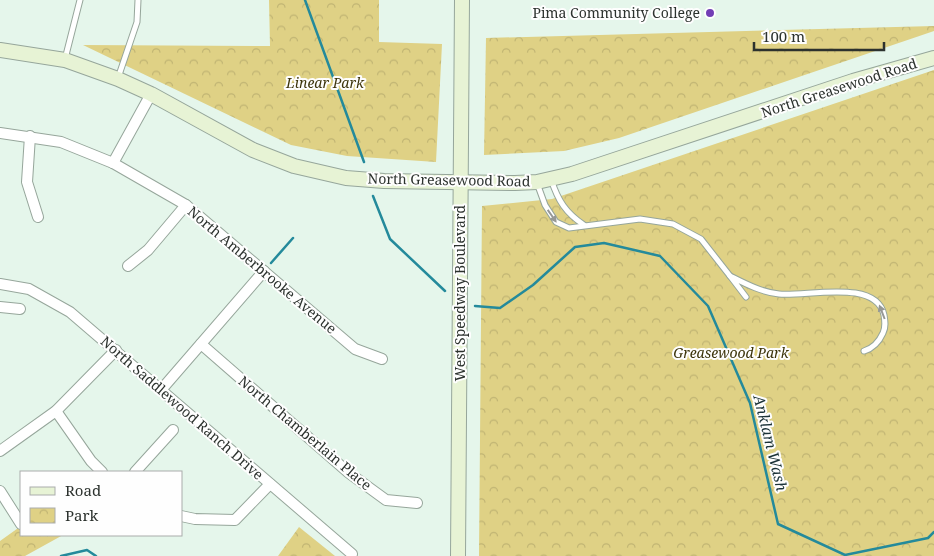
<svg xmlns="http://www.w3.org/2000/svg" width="934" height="556" viewBox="0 0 934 556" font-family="'Noto Serif',serif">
<defs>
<pattern id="park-crowns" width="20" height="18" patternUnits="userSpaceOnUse" patternTransform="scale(1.25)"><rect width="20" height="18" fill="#dfd185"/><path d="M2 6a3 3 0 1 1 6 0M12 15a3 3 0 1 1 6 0" fill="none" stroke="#c0b473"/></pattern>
</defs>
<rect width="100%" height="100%" fill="#e5f6eb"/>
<g fill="url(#park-crowns)">
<polygon points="269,0 379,0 379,42 442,44 436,162 347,156 291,145 83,45 270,46"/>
<polygon points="934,26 934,31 619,138 564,151 484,155 486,38"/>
<polygon points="934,70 934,556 479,556 482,206 552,199"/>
<polygon points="21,526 21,535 63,535 25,556 0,556 0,541"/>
<polygon points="299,527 335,556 278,556"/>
</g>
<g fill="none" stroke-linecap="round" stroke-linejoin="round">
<g stroke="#248a9b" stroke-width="2.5">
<polyline points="305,0 364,162"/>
<polyline points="373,196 390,239 445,291"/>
<polyline points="271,263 293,238"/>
<polyline points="475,306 500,308 533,285 575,247 604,243 660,256 708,306 750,403 778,524 845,555 928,538 934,532"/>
<polyline points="61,556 87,550 96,556"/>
</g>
<defs>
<g id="lane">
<polyline points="65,59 80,0"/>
<polyline points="118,78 137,22 138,0"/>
<path d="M551,179C558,201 566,213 584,225"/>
<polyline points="537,183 545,205 556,222 569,228 640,219 673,224 701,239 730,276"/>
<path d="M746,297L730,276C746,284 761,292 779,294C806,297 876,278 884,315C885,321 886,327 883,333C879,342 874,348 864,351"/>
</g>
<g id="street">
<polyline points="0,133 61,142 113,163 186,205 355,349 382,359"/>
<polyline points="30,136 27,182 38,217"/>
<polyline points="113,163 151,94"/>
<polyline points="128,266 148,250 186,205"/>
<polyline points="0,284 29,289 70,312 352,554"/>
<polyline points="0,307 20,309"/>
<polyline points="201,344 349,473 386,500 417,503"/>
<polyline points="161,390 264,271"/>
<polyline points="56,411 91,461 102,472"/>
<polyline points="0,451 56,411 116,350"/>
<polyline points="135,472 173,430"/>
<polyline points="0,491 21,524"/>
<polyline points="181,516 195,519 235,520 270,484"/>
</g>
<g id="secondary">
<polyline points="0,50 65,60 118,79 151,94 253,150 294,166 346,178 384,181 515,183 537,182 572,174 853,81 934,58"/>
<polyline points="458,556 462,0"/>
</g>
</defs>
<use href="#lane" stroke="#96a69b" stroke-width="7"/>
<use href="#street" stroke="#96a69b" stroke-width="12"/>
<use href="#secondary" stroke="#96a69b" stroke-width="16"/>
<use href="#lane" stroke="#fff" stroke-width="5"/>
<use href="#street" stroke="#fff" stroke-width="10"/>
<use href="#secondary" stroke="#e7f3d5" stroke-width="14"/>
</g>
<defs><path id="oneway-solid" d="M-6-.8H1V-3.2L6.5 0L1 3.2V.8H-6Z" transform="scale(1.25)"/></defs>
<g fill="#969896">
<use href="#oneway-solid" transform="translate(552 216) rotate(55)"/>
<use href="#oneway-solid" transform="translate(882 312) rotate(-111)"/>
</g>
<circle fill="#723eb5" stroke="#fefefe" stroke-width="2" cx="710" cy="13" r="5"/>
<g text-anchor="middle" stroke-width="4" stroke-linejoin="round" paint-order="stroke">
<g font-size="14" fill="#2c322e" stroke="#fefefe" text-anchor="end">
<text x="700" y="18">Pima Community College</text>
</g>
<g font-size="14" font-style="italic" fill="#3c340b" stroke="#fefefe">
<text x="325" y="88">Linear Park</text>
<text x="731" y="358">Greasewood Park</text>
</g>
<g font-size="14" fill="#2c322e" stroke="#fefefe">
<text transform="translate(839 88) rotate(-18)" y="5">North Greasewood Road</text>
<text transform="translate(449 180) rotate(1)" y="5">North Greasewood Road</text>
<text transform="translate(262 270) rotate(40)" y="5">North Amberbrooke Avenue</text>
<text transform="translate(460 293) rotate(-90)" y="5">West Speedway Boulevard</text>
<text transform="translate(182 408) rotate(41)" y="5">North Saddlewood Ranch Drive</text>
<text transform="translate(305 433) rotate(40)" y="5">North Chamberlain Place</text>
</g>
<g font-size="15" font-style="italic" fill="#1b3237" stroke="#fefefe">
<text transform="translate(770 443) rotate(76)" y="5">Anklam Wash</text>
</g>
</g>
<rect x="20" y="471" width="162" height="65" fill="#fefefe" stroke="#aaacab"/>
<rect x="30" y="487" width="25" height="8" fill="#e7f3d5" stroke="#aaacab"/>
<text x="65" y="496" font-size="15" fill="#2c322e">Road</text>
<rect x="30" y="508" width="25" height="15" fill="url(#park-crowns)" stroke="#aaacab"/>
<text x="65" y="521" font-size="15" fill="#2c322e">Park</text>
<path d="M754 42v8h130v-8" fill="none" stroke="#2c322e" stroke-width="2.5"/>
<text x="762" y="42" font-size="15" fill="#2c322e" stroke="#fefefe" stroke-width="4" paint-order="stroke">100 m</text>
</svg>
